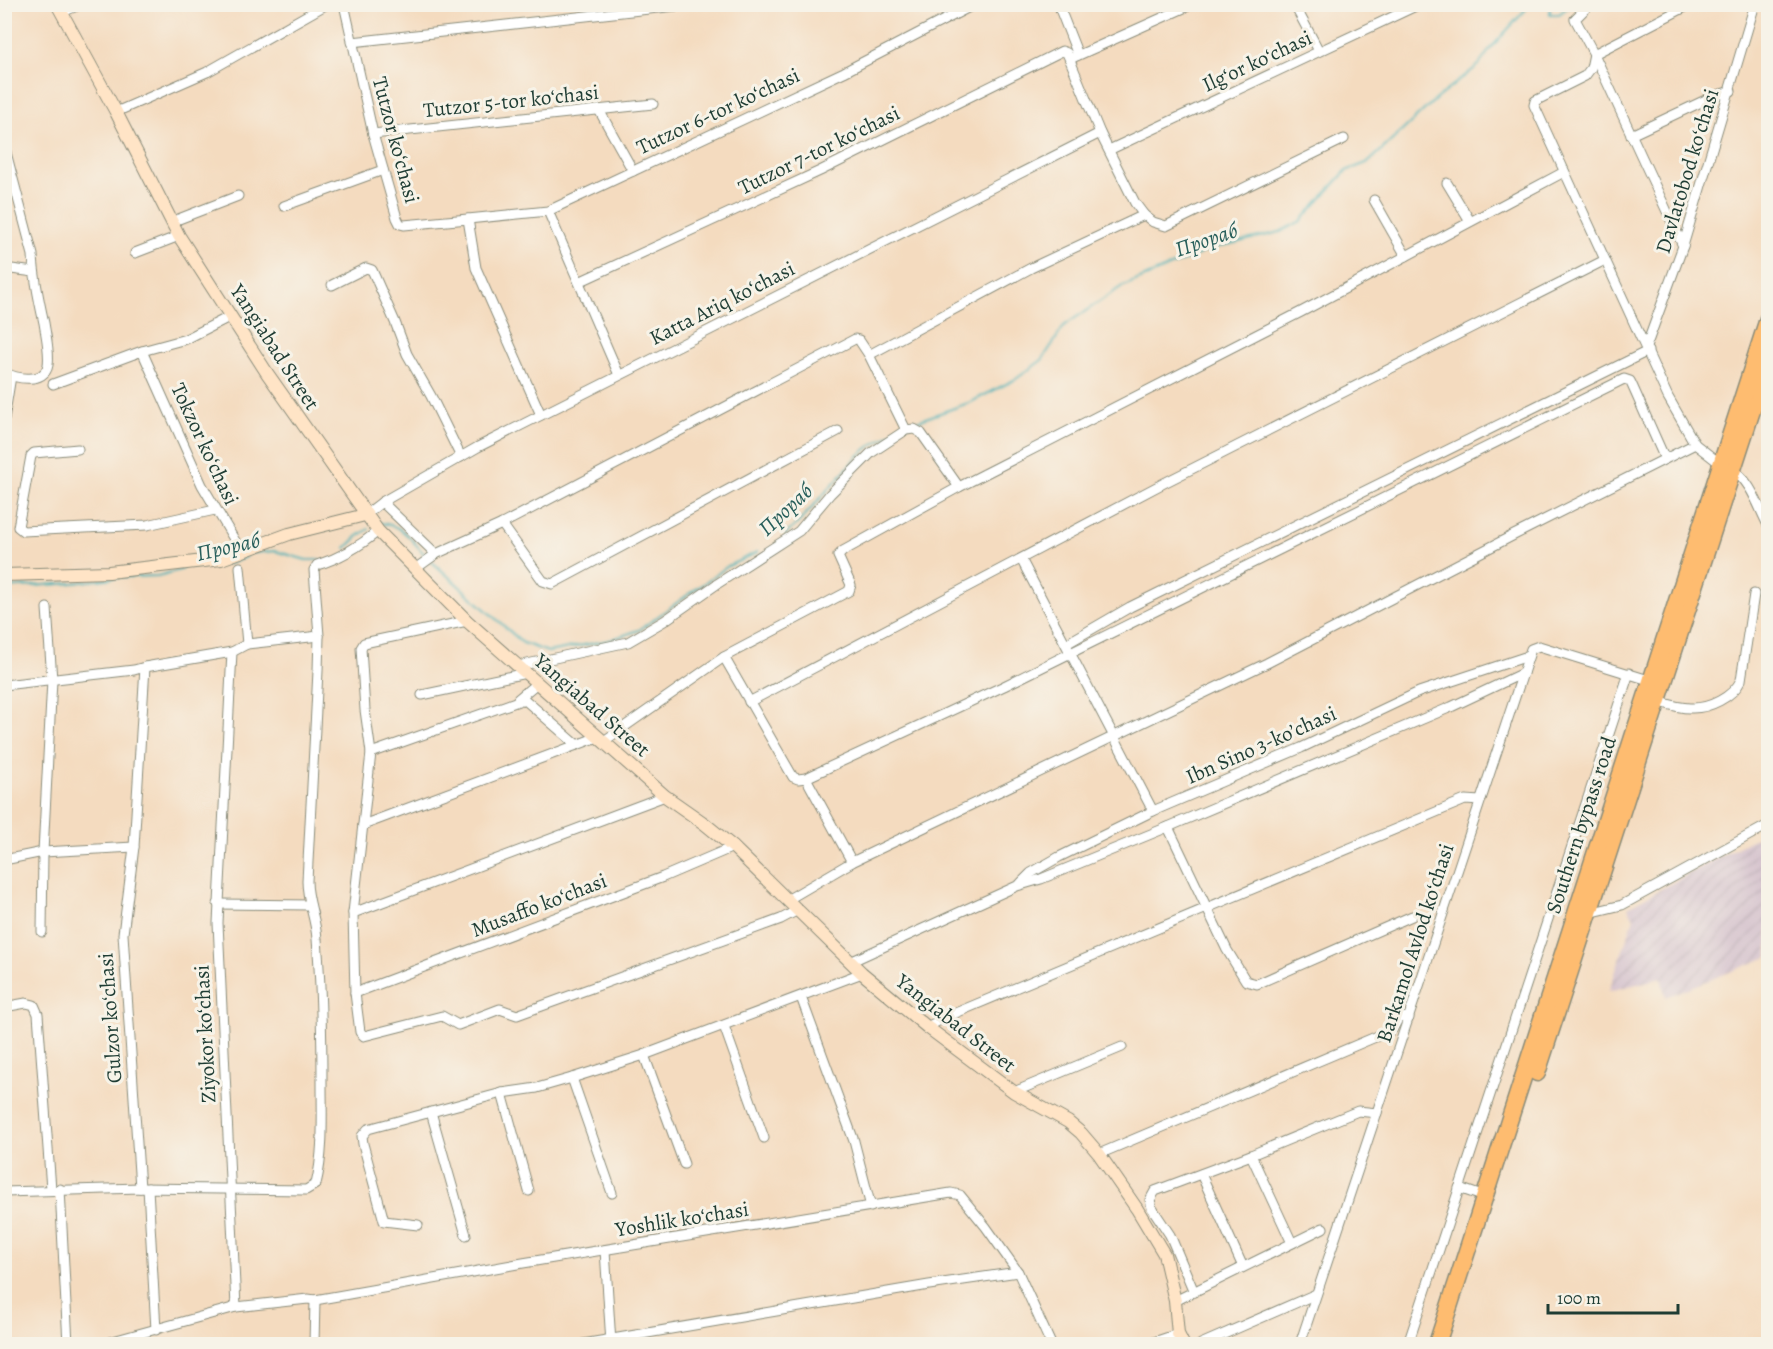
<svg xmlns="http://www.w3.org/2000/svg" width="1773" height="1349" viewBox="0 0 1773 1349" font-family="Alegreya,serif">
<defs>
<pattern id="industrial-furrows" width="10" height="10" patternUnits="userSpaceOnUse" patternTransform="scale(1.5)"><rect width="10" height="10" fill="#d1bdca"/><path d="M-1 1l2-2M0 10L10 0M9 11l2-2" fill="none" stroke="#b3a3ae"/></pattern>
</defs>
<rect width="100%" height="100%" fill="#f7f3e8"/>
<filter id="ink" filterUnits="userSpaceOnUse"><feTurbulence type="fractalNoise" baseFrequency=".0167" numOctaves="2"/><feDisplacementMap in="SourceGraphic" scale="12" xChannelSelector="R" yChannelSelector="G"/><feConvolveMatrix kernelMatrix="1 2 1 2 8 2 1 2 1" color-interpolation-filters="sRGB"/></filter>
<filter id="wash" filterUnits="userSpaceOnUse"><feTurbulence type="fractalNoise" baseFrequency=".008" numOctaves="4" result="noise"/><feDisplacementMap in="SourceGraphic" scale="24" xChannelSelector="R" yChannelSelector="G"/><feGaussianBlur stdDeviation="1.35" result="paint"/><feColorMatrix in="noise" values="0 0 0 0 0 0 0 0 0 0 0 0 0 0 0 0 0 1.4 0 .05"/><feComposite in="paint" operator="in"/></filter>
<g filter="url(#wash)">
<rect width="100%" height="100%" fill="#f4dbbf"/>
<polygon fill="url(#industrial-furrows)" points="1768,831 1768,957 1666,997 1661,978 1609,991 1634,918 1628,907"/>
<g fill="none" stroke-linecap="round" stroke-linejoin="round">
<g stroke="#3eafb6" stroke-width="2">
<polyline points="1550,4 1550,14 1559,14 1572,4"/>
<polyline points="906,425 971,402 1016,379 1042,360 1065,325 1121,287 1214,248 1280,232 1301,221 1346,171 1369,162 1437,98 1479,65 1491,48 1527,8 1532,4"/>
<path d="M379,523C403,524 411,540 426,556"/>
<polyline points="785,535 799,522 858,456 869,447 901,428"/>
<polyline points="346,548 358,536 369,529"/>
<polyline points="252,553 275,551 306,560 320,560"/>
<polyline points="430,560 523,643 548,652 610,640 639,630 728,566 758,552"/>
<polyline points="224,564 231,563 247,556"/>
<polyline points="4,588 73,583 121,577 158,576 183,569"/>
</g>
</g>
</g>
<g filter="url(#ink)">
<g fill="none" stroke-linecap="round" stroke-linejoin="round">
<defs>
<g id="street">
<polyline points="344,4 373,134 397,218 400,224 404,225 468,219 476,268 541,415"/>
<polyline points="1058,4 1078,55"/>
<polyline points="1294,4 1319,51"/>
<polyline points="1590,4 1575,19 1594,54 1683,246"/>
<polyline points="1691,4 1594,54 1591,68 1585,76 1535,101 1534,105 1668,397 1695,444 1722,465"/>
<polyline points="62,12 82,4"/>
<polyline points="352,42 694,4"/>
<polyline points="1070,59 1193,4"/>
<polyline points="599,110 633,171"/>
<polyline points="116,112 207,72 327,4"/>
<polyline points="373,134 653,104"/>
<polyline points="1631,135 1714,96 1731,91"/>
<path d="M4,145L33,255C34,278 39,301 44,323C46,336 50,352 48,365C45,384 16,379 4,372"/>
<polyline points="1109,150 1420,4"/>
<polyline points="1447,183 1470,221"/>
<polyline points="1374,200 1406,256"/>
<polyline points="284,206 383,170"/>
<polyline points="548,211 619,375"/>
<polyline points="468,219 548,211 844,72 975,4"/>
<polyline points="171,222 238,196"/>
<polyline points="135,253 179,236"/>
<polyline points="4,268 34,272"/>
<polyline points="579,282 820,171 1062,51 1067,53 1100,133 1135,203 1144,215"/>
<polyline points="332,285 366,268 372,270 395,322 407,354 431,396 461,457"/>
<polyline points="1646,347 1683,246 1755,4"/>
<polyline points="142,351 202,485 241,551"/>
<polyline points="869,355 1031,268 1144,215 1153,222 1166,226 1344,139"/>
<polyline points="53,384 142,351 186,339 231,316"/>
<polyline points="1753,407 1768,403"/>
<polyline points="4,419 11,376"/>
<polyline points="78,449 34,453 31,456 18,527 23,531 147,525 215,510"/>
<path d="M1732,469C1751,481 1758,506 1768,525"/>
<polyline points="382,502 436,554"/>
<polyline points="365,515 382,502 478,447 1100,133"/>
<polyline points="502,524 543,581 552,584 838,431"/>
<polyline points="1021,559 1153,811"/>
<polyline points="415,569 436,554 502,524 855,339 859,340 869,355 906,430"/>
<polyline points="467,621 364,643 361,648 365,710 371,753 353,913 355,993 360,1032 364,1036 442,1016 458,1025 500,1009 517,1015 781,919 798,910"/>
<polyline points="247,644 319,636"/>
<polyline points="1066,644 1130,607 1648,351"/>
<polyline points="232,652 218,923 236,1307"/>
<polyline points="724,657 793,777 798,779 806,778 852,862 1267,663 1514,535 1695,444"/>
<polyline points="518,666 628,642 664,621 717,584 799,531 830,494 871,453 906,430 914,429 921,433 959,487"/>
<polyline points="145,667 232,652 247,644 240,567"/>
<polyline points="4,685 134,670 145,667 134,847 123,934 140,1188"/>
<polyline points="422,695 526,673"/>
<polyline points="518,699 537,683"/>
<path d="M1657,701C1667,704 1679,708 1690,708C1709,709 1733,697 1741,680L1754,594"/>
<polyline points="749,702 1164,483 1605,260"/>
<polyline points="604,741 724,657 849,591 851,585 838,556 843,551 959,487 1301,312 1564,172"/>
<polyline points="371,753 524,699 577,745"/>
<polyline points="806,778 1004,686 1624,379 1630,381 1632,385 1665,459"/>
<polyline points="363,825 598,737"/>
<polyline points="1168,827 1227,950 1246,981 1257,984 1412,916"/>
<polyline points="4,860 43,852 134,847"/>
<polyline points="1021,883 1031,873 1059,857 1153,811 1301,748 1419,692 1528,656"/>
<polyline points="787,900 852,862"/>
<polyline points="218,904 310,905"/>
<polyline points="353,913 665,796"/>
<polyline points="1589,913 1622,905 1768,825"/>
<polyline points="42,932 43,852 52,680 47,608"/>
<polyline points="850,962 1017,886 1041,879 1168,827 1451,707 1523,673"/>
<polyline points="355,993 663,877 733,847"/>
<polyline points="801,997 854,1141 871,1207"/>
<polyline points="4,1007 26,1003 34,1005 38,1014 51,1189"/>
<polyline points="724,1026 764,1138"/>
<polyline points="927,1027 946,1017 1465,800 1480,801"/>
<polyline points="644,1055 684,1164"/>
<polyline points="572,1078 612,1193"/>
<polyline points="1014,1092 1122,1047"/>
<polyline points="502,1093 529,1191"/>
<polyline points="431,1112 466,1235"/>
<polyline points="1099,1154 1392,1030 1399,1017 1409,1018"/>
<polyline points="1251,1155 1292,1243"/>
<polyline points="1201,1174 1243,1267"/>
<polyline points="148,1188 156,1330"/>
<polyline points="1459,1188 1485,1197"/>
<polyline points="60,1189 68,1344"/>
<path d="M4,1192L140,1188L306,1190L316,1184C324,1152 322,1116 322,1083C322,1035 321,987 317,939C316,919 307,901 307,881L318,671L319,636L314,570L317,565C340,558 359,547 378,531"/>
<polyline points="418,1225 384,1221 363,1144 362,1136 368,1129 502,1093 537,1088 572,1078 644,1055 862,973"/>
<polyline points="605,1250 611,1343"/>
<polyline points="1194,1292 1170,1235 1152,1208 1150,1200 1155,1191 1251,1155 1358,1111 1377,1113"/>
<polyline points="1175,1301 1323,1228"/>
<polyline points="102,1344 236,1307 308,1299 315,1300 523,1263 951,1193 960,1195 986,1227 1018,1272 1051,1344"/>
<polyline points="314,1344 315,1300"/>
<polyline points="583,1344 929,1285 1018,1272"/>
<polyline points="1148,1344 1178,1334"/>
<polyline points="1201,1344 1316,1294"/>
<polyline points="1300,1344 1531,649 1539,646 1652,681"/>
<polyline points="1408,1344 1629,673"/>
</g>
<g id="secondary">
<polyline points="57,4 116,112 179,236 267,373 378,531 467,621 665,796 705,824 733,847 862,973 927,1027 1014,1092 1068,1122 1081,1133 1099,1154 1137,1209 1164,1254 1175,1301 1178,1334 1183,1344"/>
<polyline points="4,575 109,572 221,559 289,534 365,515"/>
</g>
<g id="highway">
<polyline points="1537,1073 1768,361"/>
<polyline points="1437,1344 1768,319"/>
</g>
</defs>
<use href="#street" stroke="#8a8c7a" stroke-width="11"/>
<use href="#secondary" stroke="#8a8c7a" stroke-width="14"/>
<use href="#highway" stroke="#8a8c7a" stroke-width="19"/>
<use href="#street" stroke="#fff" stroke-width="9"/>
<use href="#secondary" stroke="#ffe4c6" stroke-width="12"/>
<use href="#highway" stroke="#febc70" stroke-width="16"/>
</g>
</g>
<g text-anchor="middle" stroke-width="6" stroke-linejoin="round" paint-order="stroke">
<g font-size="21" fill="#1f3d34" stroke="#f7f3e8">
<text transform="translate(1257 61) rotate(-25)" y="7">Ilgʻor koʻchasi</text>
<text transform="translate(511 101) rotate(-6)" y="7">Tutzor 5-tor koʻchasi</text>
<text transform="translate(718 111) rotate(-25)" y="7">Tutzor 6-tor koʻchasi</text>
<text transform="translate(396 140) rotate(75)" y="7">Tutzor koʻchasi</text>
<text transform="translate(819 150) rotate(-26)" y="7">Tutzor 7-tor koʻchasi</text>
<text transform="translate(1687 171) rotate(-73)" y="7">Davlatobod koʻchasi</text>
<text transform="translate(722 303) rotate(-27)" y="7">Katta Ariq koʻchasi</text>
<text transform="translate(275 347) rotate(57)" y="7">Yangiabad Street</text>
<text transform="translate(205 444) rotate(65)" y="7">Tokzor koʻchasi</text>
<text transform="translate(592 705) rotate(41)" y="7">Yangiabad Street</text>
<text transform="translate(1261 745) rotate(-24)" y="7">Ibn Sino 3-koʼchasi</text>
<text transform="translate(1581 825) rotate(-72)" y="7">Southern bypass road</text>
<text transform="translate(539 905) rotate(-21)" y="7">Musaffo koʻchasi</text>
<text transform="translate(1415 943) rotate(-72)" y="7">Barkamol Avlod koʻchasi</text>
<text transform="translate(110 1018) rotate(-94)" y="7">Gulzor koʻchasi</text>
<text transform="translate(956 1023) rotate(38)" y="7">Yangiabad Street</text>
<text transform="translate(205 1034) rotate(-93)" y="7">Ziyokor koʻchasi</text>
<text transform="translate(682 1219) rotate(-9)" y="7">Yoshlik koʻchasi</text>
</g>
<g font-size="22" font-style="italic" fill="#285f5b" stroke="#f7f3e8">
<text transform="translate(1206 239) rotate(-19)" y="8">Прораб</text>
<text transform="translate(785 509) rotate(-43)" y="8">Прораб</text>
<text transform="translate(228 546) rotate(-13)" y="8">Прораб</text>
</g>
</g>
<rect width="1773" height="1349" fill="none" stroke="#f7f3e8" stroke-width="24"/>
<path d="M1548 1304v9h130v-9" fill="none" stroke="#1f3d34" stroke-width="3"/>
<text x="1557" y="1304" font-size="18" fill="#1f3d34" stroke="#f7f3e8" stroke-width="4.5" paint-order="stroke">100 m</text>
</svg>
